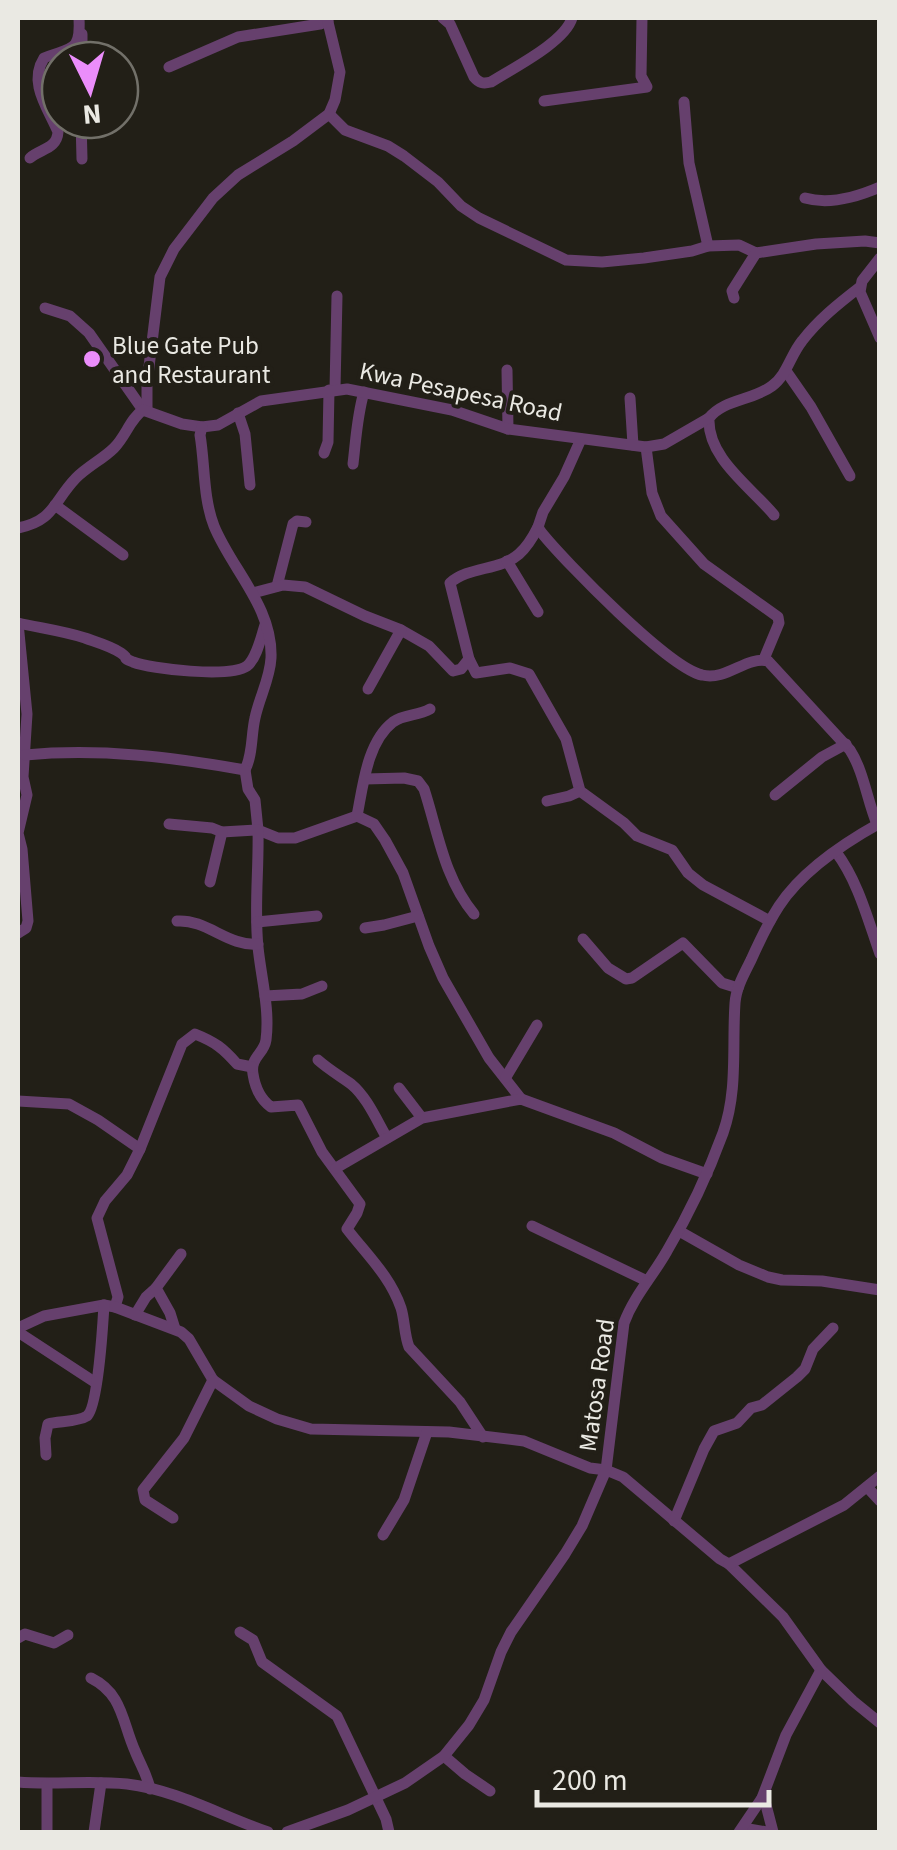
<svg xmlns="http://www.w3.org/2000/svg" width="897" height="1850" viewBox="0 0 897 1850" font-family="'Source Sans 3',sans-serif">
<rect width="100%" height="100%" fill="#221f17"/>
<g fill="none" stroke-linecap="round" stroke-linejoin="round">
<g stroke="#66406d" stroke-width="11">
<path d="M443,18L450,24L474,77C479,83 483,84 491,82C513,68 565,42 572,18"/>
<polyline points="82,60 82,34"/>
<polyline points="169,67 238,37 320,24 328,21"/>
<polyline points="544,101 647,87 641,76 642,18"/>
<polyline points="684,102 689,163 708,246"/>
<polyline points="329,114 345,130 388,146 404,156 438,182 461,206 479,218 566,260 602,262 644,258 692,251 708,246 739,245 756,253 816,244 865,241 880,243"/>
<polyline points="81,120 82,159"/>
<path d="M30,158C40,149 57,149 58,132C48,108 28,83 44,58C71,47 81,53 79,18"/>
<path d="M805,198C829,205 857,197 880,187"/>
<polyline points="880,258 862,281 860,292 880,338"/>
<polyline points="734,298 732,291 756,253"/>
<polyline points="45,308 70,316 89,333 143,410"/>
<polyline points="507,370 508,429"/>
<polyline points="786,371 811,407 850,476"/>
<polyline points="335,389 337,296"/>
<polyline points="630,398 633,445"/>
<polyline points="147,410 147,383 160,277 174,249 213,198 238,175 293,141 329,114 335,100 340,72 327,18"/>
<polyline points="238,413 245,434 250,485"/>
<path d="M581,439L564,477L543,512L538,527L541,532C565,562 669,668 702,675C727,681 746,656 768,661L850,750C864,772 867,800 877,824"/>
<polyline points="646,447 652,493 661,516 704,564 778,617 779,623 764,659"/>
<polyline points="324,453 328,442 329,390"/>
<path d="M353,464C356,439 357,416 364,392"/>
<polyline points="55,505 123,555"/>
<path d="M774,515C751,487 707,458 709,418C724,399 752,401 772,386C787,375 790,356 802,341C818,320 838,304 860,287"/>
<path d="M538,527C533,537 527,547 519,554C500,571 469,566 450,583L469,659L476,673L510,668L529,674L566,739L580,791L624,823L637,836L672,850L688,873L703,885L770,921"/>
<path d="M18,528C54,521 53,502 76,478C88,466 103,459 114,448C126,436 130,419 143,410L182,424L202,427L218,425L261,401L347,389L452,410L508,429L646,447L664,444L709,418"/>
<polyline points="507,561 538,612"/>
<polyline points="277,586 293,524 297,521 306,522"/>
<polyline points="253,593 283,585 305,587 365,616 401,630 429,646 453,671 461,669 469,659"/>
<polyline points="18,623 27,714 23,777 27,795 18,833 22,849 28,921 26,928 18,933"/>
<path d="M18,623C40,628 63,631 85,638C96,642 111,646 121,653C132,661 119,656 133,662C151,669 230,678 247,666C257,658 261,637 265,625"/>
<polyline points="368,689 401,630"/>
<path d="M25,755C100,748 172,757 245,770C253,754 251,735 255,718C259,698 270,679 271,658C273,607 232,570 214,526C203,498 205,464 200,435L202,427"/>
<polyline points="245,770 248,789 255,800 258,830 278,838 295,838 357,816 374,824 385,840 403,873 429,946 443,978 489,1058 521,1099"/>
<path d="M365,779L404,778L418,781L424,789C438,832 444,878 474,914"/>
<polyline points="775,795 822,757 846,744"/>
<polyline points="547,801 569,796 580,791"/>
<path d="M357,816C363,786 367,742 393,722C404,714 418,716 430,709"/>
<path d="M169,824L212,828L222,832L258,830C259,869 254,908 258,947C261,977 270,1009 266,1040C264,1054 250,1057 253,1074C255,1087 260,1099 271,1107L298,1105L322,1152L360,1204L357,1213L347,1229C367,1255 390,1276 401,1308C405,1321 404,1334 409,1347L460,1402L483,1437"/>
<path d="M836,852C858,881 868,920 880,954"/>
<polyline points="210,882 222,832"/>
<path d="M177,921C207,919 228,947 258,944"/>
<polyline points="257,922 317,916"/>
<polyline points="365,928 384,925 418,916"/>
<polyline points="583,939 608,968 626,979 632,978 683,943 722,983 738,988"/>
<polyline points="265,996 302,994 322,986"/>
<path d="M318,1060C328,1069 340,1076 351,1084C367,1097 377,1121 387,1138"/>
<polyline points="506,1077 537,1025"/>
<polyline points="399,1088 422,1118"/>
<polyline points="18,1101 69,1104 98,1120 140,1149"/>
<polyline points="336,1168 422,1118 521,1099 614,1133 662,1158 707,1174"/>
<polyline points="532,1226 647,1281"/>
<polyline points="679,1231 739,1265 768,1277 782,1280 822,1281 880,1290"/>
<path d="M115,1307L118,1297L97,1218L105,1201L127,1175L140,1149L182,1044L195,1034C215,1042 223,1048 237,1064L252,1067"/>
<polyline points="135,1315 146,1297 156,1288"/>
<polyline points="18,1328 44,1316 104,1305 115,1307 181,1332 189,1339 213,1380 249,1406 277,1419 311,1429 449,1432 524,1441 590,1468 606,1470 623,1477 720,1559 729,1564 783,1617 821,1670 853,1701 880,1723"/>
<polyline points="175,1329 170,1313 156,1288 181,1254"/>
<polyline points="18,1332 96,1383"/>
<path d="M46,1455L45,1438L48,1424C58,1421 78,1422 87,1416C98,1408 103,1322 104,1305"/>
<polyline points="867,1487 880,1501"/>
<polyline points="173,1518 145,1500 143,1490 184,1438 213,1380"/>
<polyline points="674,1521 704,1449 714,1431 737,1423 751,1408 762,1405 797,1377 805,1369 813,1349 833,1328"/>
<polyline points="383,1535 404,1500 427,1432"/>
<polyline points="729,1564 844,1505 880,1476"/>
<polyline points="240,1632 253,1640 262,1662 337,1716 386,1819 389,1832"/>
<polyline points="18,1638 25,1634 54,1643 68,1635"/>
<path d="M91,1678C123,1694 122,1722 135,1751C140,1764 147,1774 150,1789"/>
<polyline points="444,1756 465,1774 490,1791"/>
<path d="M18,1782C54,1785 91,1780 127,1784C177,1790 221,1816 268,1832"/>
<polyline points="47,1784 47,1832"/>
<polyline points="762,1798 766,1805 773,1832"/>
<polyline points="743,1828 767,1832"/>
<polyline points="94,1832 101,1783"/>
<path d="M287,1832L348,1810L405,1783L444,1756L469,1725L484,1700L501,1652L511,1632L565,1554L582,1526L606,1470L624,1323C634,1296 653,1276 667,1251C689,1214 708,1174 723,1133C738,1091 732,1047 735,1003C736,988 744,974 751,960C759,942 768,923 779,906C802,871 844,843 880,823"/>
<polyline points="739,1832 762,1798 786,1735 821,1670"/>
</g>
</g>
<circle fill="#eb8dfb" stroke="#221f17" stroke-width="4" cx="92" cy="359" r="10"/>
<g text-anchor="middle" stroke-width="8" stroke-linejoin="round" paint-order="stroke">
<g font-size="25" fill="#eae9e3" stroke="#221f17" text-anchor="start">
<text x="112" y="354">Blue Gate Pub<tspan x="112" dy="29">and Restaurant</tspan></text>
</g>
<g font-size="25" fill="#eae9e3" stroke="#221f17">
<text transform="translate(461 391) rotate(12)" y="9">Kwa Pesapesa Road</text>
<text transform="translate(596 1385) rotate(-82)" y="9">Matosa Road</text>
</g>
</g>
<rect width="897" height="1850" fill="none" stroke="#eae9e3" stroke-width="40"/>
<g transform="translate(90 90) rotate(175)"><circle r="48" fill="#221f17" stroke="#727069" stroke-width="2.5"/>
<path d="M0-8L18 38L0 25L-18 38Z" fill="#eb8dfb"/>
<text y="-15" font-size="28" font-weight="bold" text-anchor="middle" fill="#eae9e3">N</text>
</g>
<path d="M537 1790v15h232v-15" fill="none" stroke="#eae9e3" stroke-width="5"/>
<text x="552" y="1790" font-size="30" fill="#eae9e3" stroke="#221f17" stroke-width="8" paint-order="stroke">200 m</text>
</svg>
